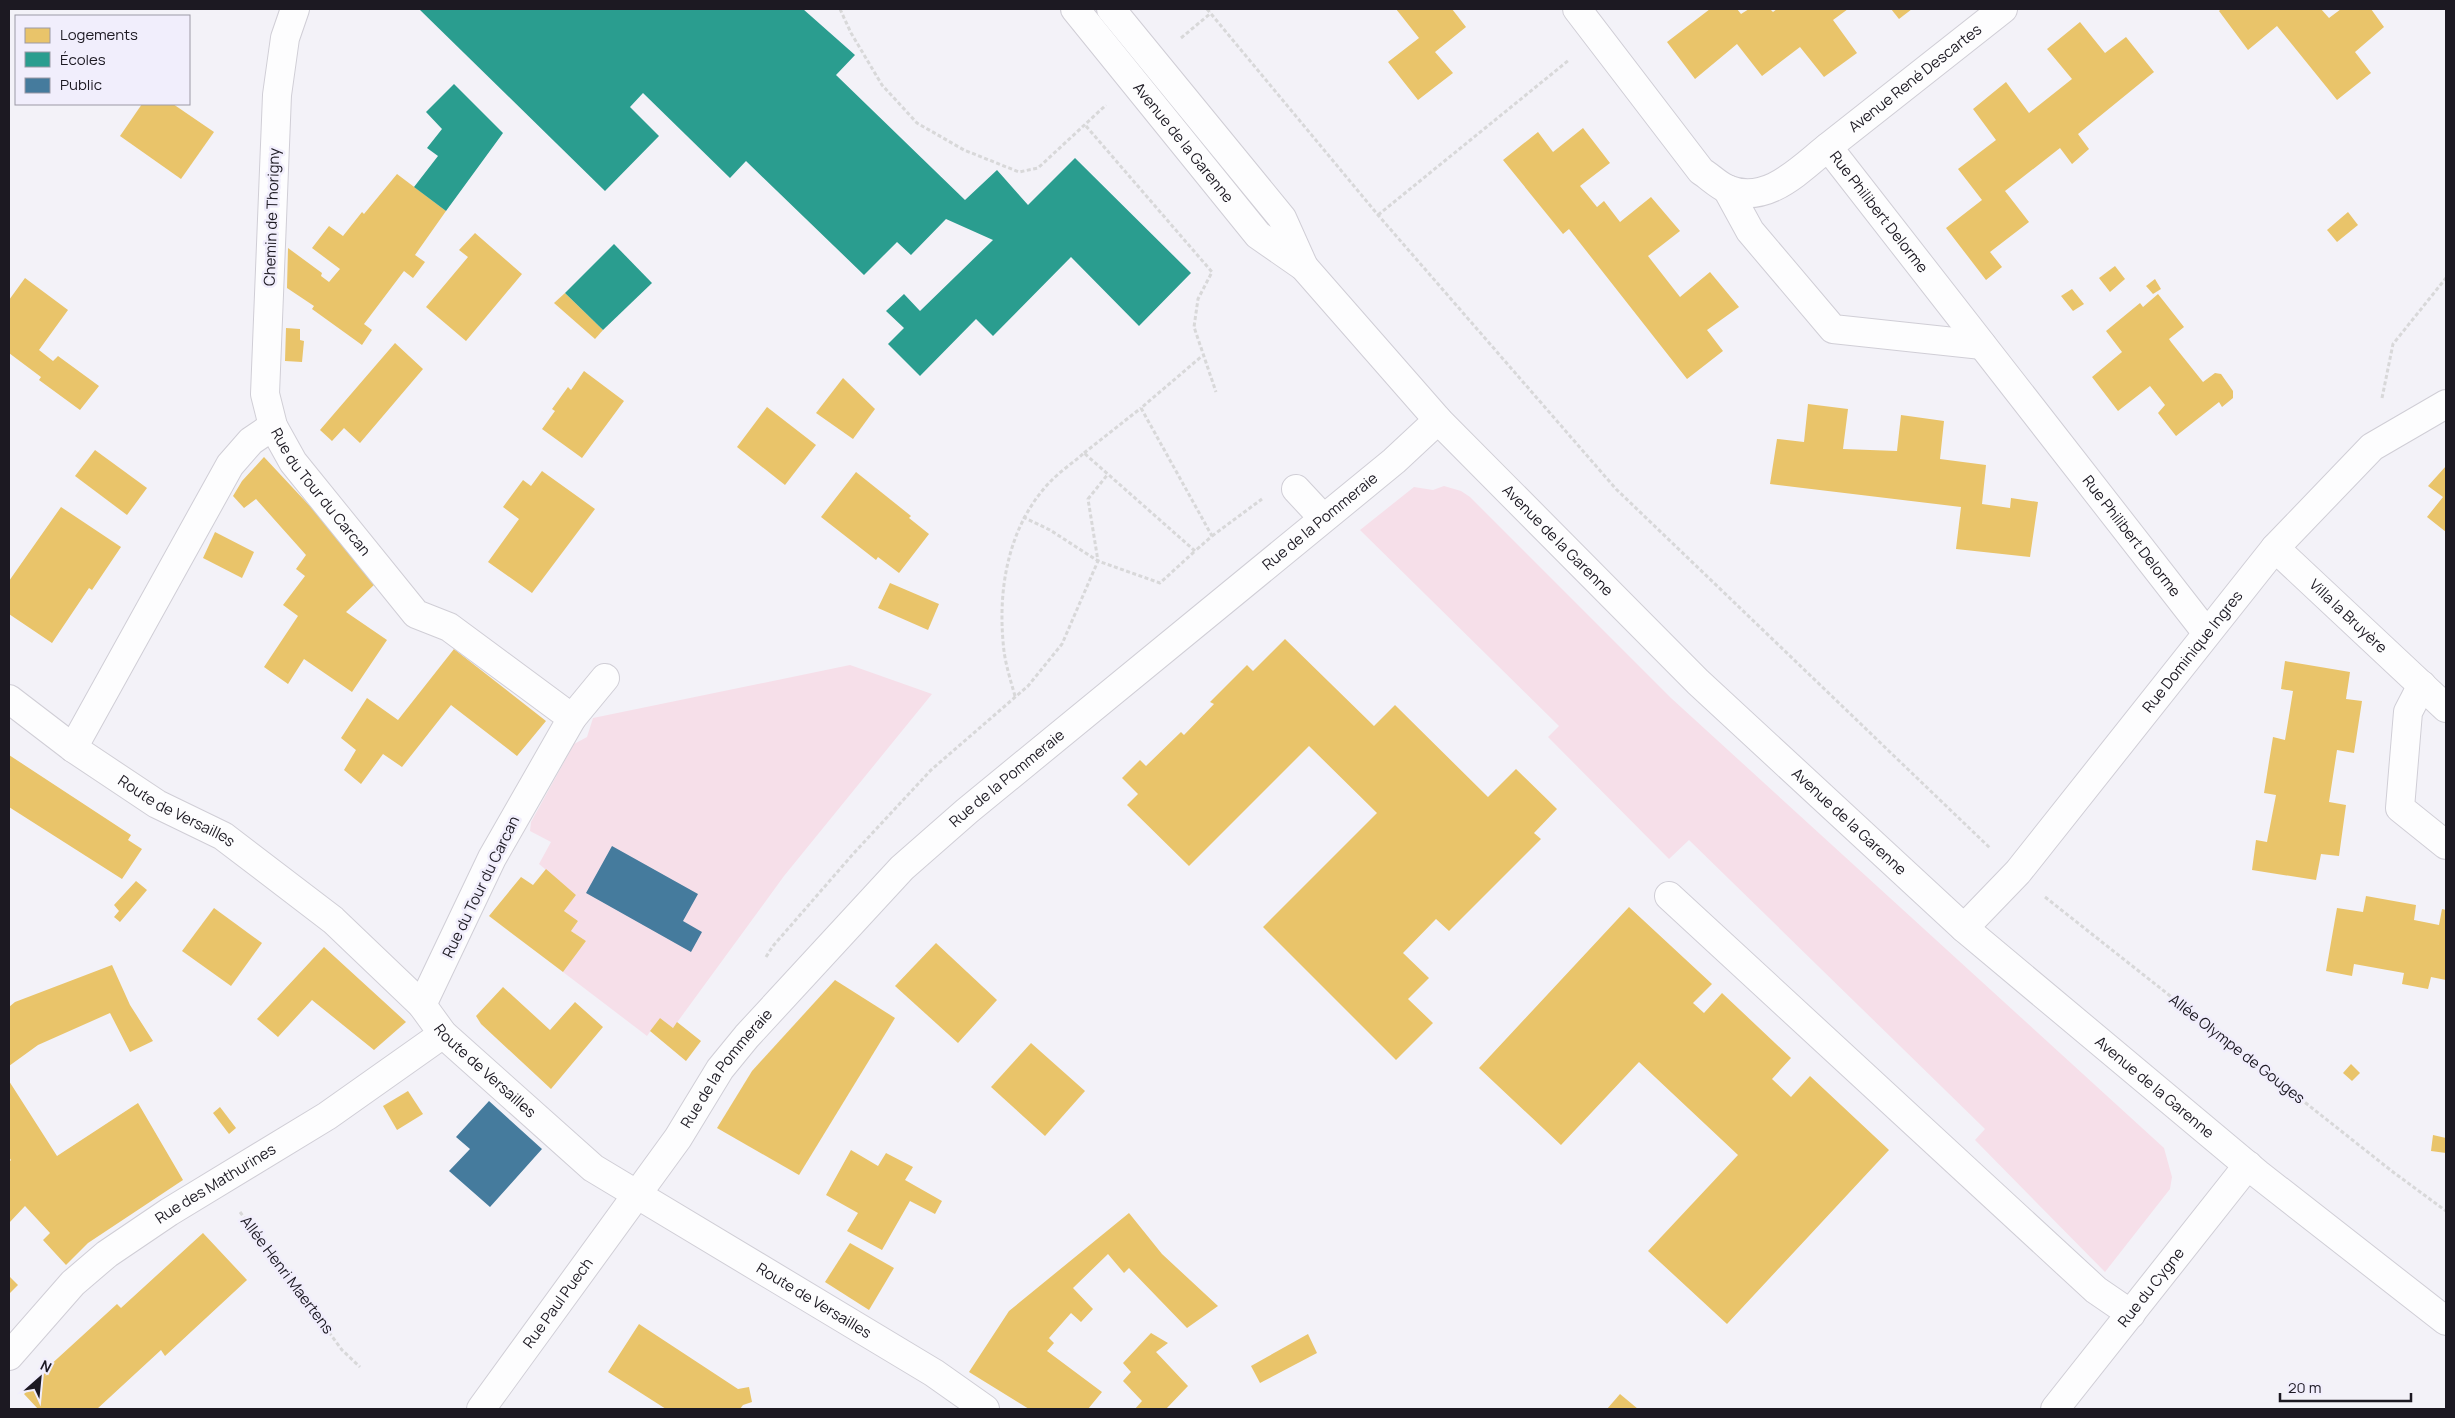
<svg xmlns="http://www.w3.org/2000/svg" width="2455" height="1418" viewBox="0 0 2455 1418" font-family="Manrope,sans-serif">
<rect width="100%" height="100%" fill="#f3f2f8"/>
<g fill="#f6dfe9">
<polygon points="1444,486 1461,491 1470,497 1671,698 2164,1148 2172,1177 2170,1189 2105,1272 1975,1140 1985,1129 1689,840 1669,859 1548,737 1559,726 1360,530 1414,487 1433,490"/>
<polygon points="850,665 932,694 784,876 673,1028 660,1018 647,1036 563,972 586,941 571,931 578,921 564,911 576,895 539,864 551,842 530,831 531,822 574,744 587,737 593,718"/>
</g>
<g fill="#e9c46a">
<polygon points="1396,9 1452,9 1466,27 1435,52 1453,73 1418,100 1388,62 1419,38"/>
<polygon points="1710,9 1737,9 1741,14 1749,9 1770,9 1773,12 1777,9 1848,9 1833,20 1857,53 1824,77 1800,47 1762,76 1737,44 1695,79 1667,42"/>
<polygon points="1891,9 1912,9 1899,19"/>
<polygon points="2221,9 2321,9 2329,18 2341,9 2371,9 2384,27 2355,52 2371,73 2337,100 2277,26 2248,50 2219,11"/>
<polygon points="2080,22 2105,53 2126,37 2154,72 2078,134 2089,149 2072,164 2060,148 2005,191 2029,222 1990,252 2002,267 1986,280 1946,228 1982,200 1958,169 1996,140 1973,109 2006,82 2029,113 2072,79 2047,49"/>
<polygon points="142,104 173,104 214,132 181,179 120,136"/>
<polygon points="1583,128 1610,163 1580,186 1597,207 1604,201 1620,222 1651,197 1680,231 1648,256 1680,297 1710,272 1739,307 1707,330 1723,351 1687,379 1569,229 1563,234 1503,160 1538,132 1553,152"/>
<polygon points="397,174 446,211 415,255 425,262 413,278 404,271 364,324 372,330 362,345 312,309 314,306 287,288 288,248 322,273 321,276 329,282 340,269 312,248 329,226 343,236 362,212 364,214"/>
<polygon points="2348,212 2358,225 2337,242 2327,230"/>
<polygon points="475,233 522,274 466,341 426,307 468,257 459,250"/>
<polygon points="2115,266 2125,279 2110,292 2099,278"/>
<polygon points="25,278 68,310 39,350 53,361 58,356 99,386 80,410 39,380 41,377 9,353 9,300"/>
<polygon points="2155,279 2161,289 2153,294 2146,286"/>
<polygon points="2072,289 2084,304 2073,311 2061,296"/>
<polygon points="565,293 603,330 595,339 554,303"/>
<polygon points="2158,294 2184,327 2169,339 2171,342 2203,382 2215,373 2221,374 2233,391 2233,398 2222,407 2219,402 2176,436 2158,413 2165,405 2150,386 2118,411 2092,377 2122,352 2106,331 2140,303 2143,307"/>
<polygon points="286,328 300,329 300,340 304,341 302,362 285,361"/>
<polygon points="395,343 423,369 360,443 344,428 332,441 320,430"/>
<polygon points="584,371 624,401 582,458 542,429 555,411 552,409 568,387 571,390"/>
<polygon points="843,378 875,409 853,439 816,413"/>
<polygon points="1808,404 1848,409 1843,449 1897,451 1901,415 1944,421 1940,459 1986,465 1982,504 2010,508 2011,498 2038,502 2030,557 1956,549 1961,507 1770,484 1777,439 1804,442"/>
<polygon points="767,407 816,445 785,485 737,447"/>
<polygon points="95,450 147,488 127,515 75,476"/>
<polygon points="264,457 335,533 375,584 346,612 387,640 352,692 304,659 288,684 264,667 298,616 283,605 305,576 296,569 306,555 256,499 244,508 233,496 242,481"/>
<polygon points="2446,466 2446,532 2427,517 2443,497 2428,486"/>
<polygon points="542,471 595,509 532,593 488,562 519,519 503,507 523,480 531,486"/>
<polygon points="856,472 911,516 909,518 929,534 899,573 878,557 876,560 821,517"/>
<polygon points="61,507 121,547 92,590 89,588 52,643 9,614 9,581"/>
<polygon points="215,532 254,552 242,578 203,558"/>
<polygon points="890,583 939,604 928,630 878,608"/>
<polygon points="1285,639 1374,726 1395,705 1488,797 1516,769 1557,809 1534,833 1541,839 1449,931 1436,919 1403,953 1429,978 1408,999 1433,1023 1396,1060 1263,927 1377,813 1309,746 1189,866 1127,805 1138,794 1122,778 1140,760 1146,766 1181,732 1184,735 1214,704 1210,702 1247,665 1253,671"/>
<polygon points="454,649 546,721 517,756 451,705 402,767 383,754 361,784 344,770 356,750 341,738 367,698 398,720"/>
<polygon points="2285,661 2350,672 2346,699 2362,701 2354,753 2337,750 2329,802 2346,805 2339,856 2321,854 2316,880 2252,870 2256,840 2267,842 2276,795 2264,793 2273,737 2285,740 2293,691 2281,689"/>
<polygon points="9,755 131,835 128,840 142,849 122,879 9,807"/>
<polygon points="546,869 576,895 564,911 578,921 571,931 586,941 563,972 489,916 521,877 533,885"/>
<polygon points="136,881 147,890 120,922 114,917 119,911 114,905"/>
<polygon points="2366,896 2416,905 2414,920 2439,925 2442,909 2446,910 2446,980 2431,977 2428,989 2402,984 2404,973 2354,964 2352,976 2326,971 2337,908 2363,912"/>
<polygon points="1629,907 1712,984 1693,1003 1704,1013 1722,993 1791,1058 1772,1079 1791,1097 1810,1076 1889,1150 1727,1324 1648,1251 1738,1155 1639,1062 1561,1145 1479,1068"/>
<polygon points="214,908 262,943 231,986 182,951"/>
<polygon points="936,943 997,1000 958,1043 895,986"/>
<polygon points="324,947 406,1022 374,1050 312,1000 278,1037 257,1019"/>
<polygon points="112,965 130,1005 153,1041 130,1052 110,1013 38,1045 9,1066 9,1007 15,1002"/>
<polygon points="835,980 895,1018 799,1175 717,1128 752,1071"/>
<polygon points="503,987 550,1030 575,1002 603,1027 551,1089 481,1024 476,1016"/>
<polygon points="660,1018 673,1028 677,1022 701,1041 686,1061 650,1031"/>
<polygon points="1031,1043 1085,1091 1045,1136 991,1087"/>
<polygon points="2351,1064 2360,1073 2352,1081 2343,1073"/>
<polygon points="9,1081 57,1156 138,1103 183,1180 88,1243 66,1265 43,1240 50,1233 25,1206 9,1223 9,1162 11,1160 9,1157"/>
<polygon points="408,1091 423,1114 397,1130 383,1106"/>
<polygon points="220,1107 236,1128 229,1134 213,1113"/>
<polygon points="2433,1135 2446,1138 2446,1153 2431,1151"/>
<polygon points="851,1150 878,1166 886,1153 913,1167 905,1180 942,1201 935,1214 910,1201 882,1250 847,1231 858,1213 826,1195"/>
<polygon points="1129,1213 1162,1254 1218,1306 1187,1328 1129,1268 1124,1273 1108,1254 1073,1288 1093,1309 1081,1322 1071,1313 1049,1338 1054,1343 1047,1351 1102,1392 1088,1409 1029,1409 969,1372 1009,1311"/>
<polygon points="203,1233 247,1280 165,1356 161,1350 97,1409 38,1409 24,1394 38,1381 35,1379 117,1304 121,1308"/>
<polygon points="850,1243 894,1268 869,1310 825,1282"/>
<polygon points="9,1276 18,1285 9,1294"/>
<polygon points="639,1324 738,1389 749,1387 752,1402 743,1405 740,1409 666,1409 608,1372"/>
<polygon points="1151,1333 1168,1343 1156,1352 1188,1386 1166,1409 1135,1409 1142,1401 1123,1381 1131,1372 1123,1363"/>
<polygon points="1308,1334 1317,1353 1260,1383 1251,1366"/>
<polygon points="1620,1394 1638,1409 1607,1409"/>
</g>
<g fill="#2a9d8f">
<polygon points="419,9 803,9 855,55 836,75 965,200 997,170 1028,205 1075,158 1191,273 1139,326 1071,257 993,336 976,319 920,376 888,344 904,328 886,311 904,294 920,311 993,240 946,219 911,255 897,242 864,275 746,161 730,178 643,93 630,107 659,136 605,191"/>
<polygon points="454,84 503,133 446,211 414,187 438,156 427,148 442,129 426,112"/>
<polygon points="614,244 652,283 603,330 565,293"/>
</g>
<g fill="#457b9d">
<polygon points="612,846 698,894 683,921 702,932 691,952 586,893"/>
<polygon points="489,1101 542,1149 490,1207 449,1171 470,1149 456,1137"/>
</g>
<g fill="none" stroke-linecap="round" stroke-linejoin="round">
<defs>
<g id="minor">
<path id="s1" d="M295,9L285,38L277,95L265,394L273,426L293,462L416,614L449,627L572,718L492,858L422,1005"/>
<path id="s2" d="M1075,9L1258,235L1304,267L1438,420L1698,682L1964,928L2258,1174L2446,1321"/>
<polyline points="1111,9 1282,218 1304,267"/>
<path id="s3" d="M1577,9L1701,171C1709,176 1718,185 1727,189C1767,206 1800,169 1828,147L2206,632"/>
<path id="s4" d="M1828,147L2003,9"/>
<polyline points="1727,189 1750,231 1833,329 1982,345"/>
<polyline points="1296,489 1323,518"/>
<path id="s5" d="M2275,548L2446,708"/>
<polyline points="2422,685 2408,712 2400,808 2446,845"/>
<path id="s6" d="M9,699L73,748L157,804L223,836L333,920L422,1005L443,1034L593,1168L934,1373L985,1409"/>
<polyline points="572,718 605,678"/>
<polyline points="73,748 230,465 251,441 273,426"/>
<polyline points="1669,896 2096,1290 2131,1314"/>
<path id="s7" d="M1964,928L2018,872L2275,548L2372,447L2446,404"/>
<path id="s8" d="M9,1356L73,1283L107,1254L169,1212L327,1116L443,1034"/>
<path id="s9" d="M481,1409L678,1138L720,1069L747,1036L902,868L967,811L1394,461L1438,420"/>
<path id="s10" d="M2055,1409L2248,1165"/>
</g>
</defs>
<use href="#minor" stroke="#d0ced6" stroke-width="30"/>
<g stroke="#d8d8d9" stroke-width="3" stroke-dasharray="4 2.5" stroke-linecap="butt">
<polyline points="840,9 851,33 882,85 917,123 964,150 1019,172 1038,168 1106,105"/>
<polyline points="1207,9 1378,215 1616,489 1990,848"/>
<polyline points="1181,38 1211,13"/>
<polyline points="1086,126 1212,272 1198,299 1194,327 1216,392"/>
<polyline points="1378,215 1569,60"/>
<polyline points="2382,398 2393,344 2446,278"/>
<polyline points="1084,453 1141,408"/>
<polyline points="1023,517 1050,530 1098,561 1160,583 1195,551"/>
<polyline points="1212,536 1262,499"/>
<path d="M1015,696C1011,682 1006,666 1004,651C997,592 1007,528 1049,483C1059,472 1073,463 1084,453L1195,551L1212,536L1141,408L1202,356"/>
<polyline points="2045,897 2393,1172 2446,1211"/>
<polyline points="766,957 773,946 853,854 931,770 1028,686 1062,644 1098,561 1088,499 1108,474"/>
<polyline points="240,1212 342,1350 360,1367"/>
</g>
<use href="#minor" stroke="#fdfdfe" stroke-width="28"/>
</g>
<g text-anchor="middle" stroke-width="5" stroke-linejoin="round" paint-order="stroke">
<g font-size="15" fill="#1c1922" stroke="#f1eefc">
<text dy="5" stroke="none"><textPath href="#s4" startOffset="111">Avenue René Descartes</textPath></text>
<text dy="5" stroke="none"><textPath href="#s2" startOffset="172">Avenue de la Garenne</textPath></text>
<text dy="5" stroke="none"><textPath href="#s3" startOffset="434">Rue Philibert Delorme</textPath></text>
<text transform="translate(272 217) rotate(-88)" y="5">Chemin de Thorigny</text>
<text dy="5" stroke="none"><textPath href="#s1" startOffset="502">Rue du Tour du Carcan</textPath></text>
<text dy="5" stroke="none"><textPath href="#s9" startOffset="1230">Rue de la Pommeraie</textPath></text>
<text dy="5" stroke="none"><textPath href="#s3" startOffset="845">Rue Philibert Delorme</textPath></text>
<text dy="5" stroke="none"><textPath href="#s2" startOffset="720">Avenue de la Garenne</textPath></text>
<text dy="5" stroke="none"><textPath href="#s5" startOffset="100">Villa la Bruyère</textPath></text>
<text dy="5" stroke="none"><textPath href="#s7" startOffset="359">Rue Dominique Ingres</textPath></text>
<text dy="5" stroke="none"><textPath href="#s9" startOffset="825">Rue de la Pommeraie</textPath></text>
<text dy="5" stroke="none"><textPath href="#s6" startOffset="202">Route de Versailles</textPath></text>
<text dy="5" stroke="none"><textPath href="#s2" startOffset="1125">Avenue de la Garenne</textPath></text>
<text transform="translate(481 887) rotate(-64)" y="5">Rue du Tour du Carcan</text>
<text transform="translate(2237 1049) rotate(38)" y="5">Allée Olympe de Gouges</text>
<text dy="5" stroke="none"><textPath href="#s6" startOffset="608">Route de Versailles</textPath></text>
<text dy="5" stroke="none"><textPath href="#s9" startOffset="420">Rue de la Pommeraie</textPath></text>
<text dy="5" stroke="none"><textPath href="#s2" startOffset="1530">Avenue de la Garenne</textPath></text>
<text dy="5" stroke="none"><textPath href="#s8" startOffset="271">Rue des Mathurines</textPath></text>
<text transform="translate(287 1275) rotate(53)" y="5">Allée Henri Maertens</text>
<text dy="5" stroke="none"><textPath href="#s10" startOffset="155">Rue du Cygne</textPath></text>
<text dy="5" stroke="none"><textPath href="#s9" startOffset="131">Rue Paul Puech</textPath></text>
<text dy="5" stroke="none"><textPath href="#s6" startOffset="1011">Route de Versailles</textPath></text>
</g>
</g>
<rect width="2455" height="1418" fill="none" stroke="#1c1922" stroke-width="20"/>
<rect x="15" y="15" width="175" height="90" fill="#f1eefc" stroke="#9c99a5"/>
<rect x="25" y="28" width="25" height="15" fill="#e9c46a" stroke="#9c99a5"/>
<text x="60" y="40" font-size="15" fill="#1c1922">Logements</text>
<rect x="25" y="52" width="25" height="15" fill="#2a9d8f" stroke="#9c99a5"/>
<text x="60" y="65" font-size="15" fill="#1c1922">Écoles</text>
<rect x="25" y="78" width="25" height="15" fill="#457b9d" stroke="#9c99a5"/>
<text x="60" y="90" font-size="15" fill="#1c1922">Public</text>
<g transform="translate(40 1378) rotate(27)" stroke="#f1eefc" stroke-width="4" paint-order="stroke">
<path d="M0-4L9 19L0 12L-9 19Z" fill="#1c1922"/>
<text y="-8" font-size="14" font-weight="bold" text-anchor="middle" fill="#1c1922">N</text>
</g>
<path d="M2280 1393v8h131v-8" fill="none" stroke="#1c1922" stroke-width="2.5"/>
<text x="2288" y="1393" font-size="15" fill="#1c1922" stroke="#f1eefc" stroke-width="4" paint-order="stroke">20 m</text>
</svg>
